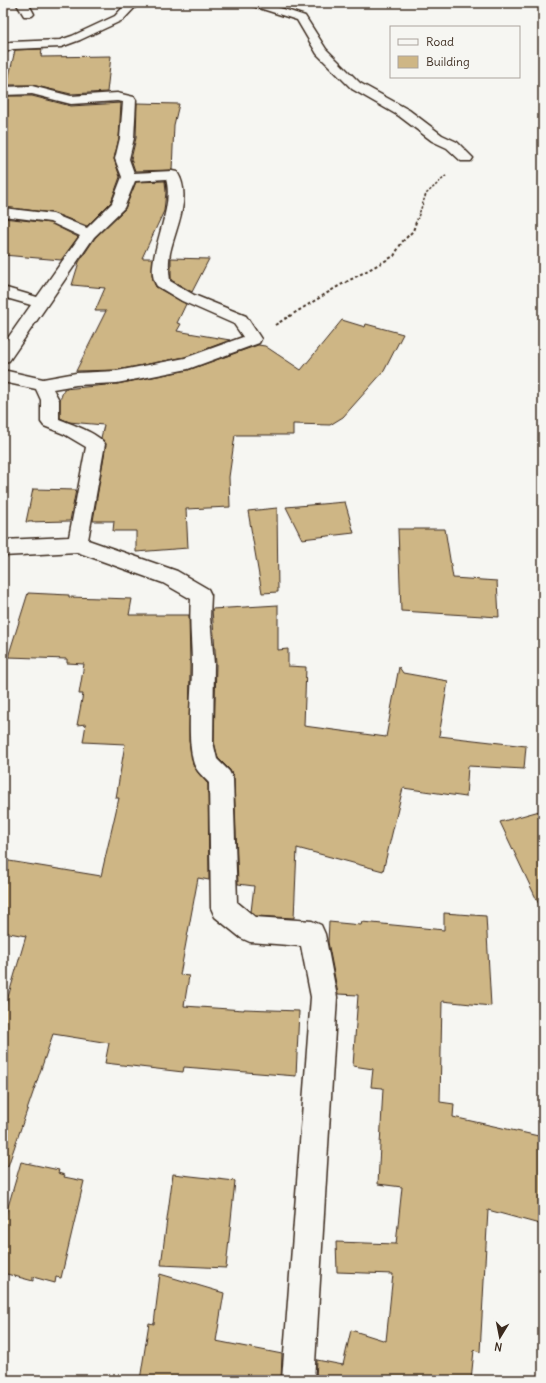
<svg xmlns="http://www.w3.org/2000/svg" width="546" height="1383" viewBox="0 0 546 1383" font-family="Delius,sans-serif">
<rect width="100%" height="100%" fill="#f6f6f2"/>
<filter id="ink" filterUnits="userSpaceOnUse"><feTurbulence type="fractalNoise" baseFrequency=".025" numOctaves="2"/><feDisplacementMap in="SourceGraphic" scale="8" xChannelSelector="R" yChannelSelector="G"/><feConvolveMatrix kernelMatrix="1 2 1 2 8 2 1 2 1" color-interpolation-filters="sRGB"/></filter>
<g filter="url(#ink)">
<g fill="#ceb685" stroke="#3b2a1e">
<polygon points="42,49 41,57 111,56 107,92 71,94 32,85 7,85 15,50"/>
<polygon points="4,96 32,96 71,106 121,103 119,138 114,159 120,177 111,202 87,226 53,213 3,207"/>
<polygon points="137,103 179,104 174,125 172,170 135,171 131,159 136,138"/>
<polygon points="165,181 166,192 164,211 142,258 153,258 152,276 156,287 186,304 177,323 181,324 177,331 230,340 185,357 117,370 76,371 106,311 95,311 105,288 72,285 79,262 95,238 125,209 136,182"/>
<polygon points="3,218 50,223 78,237 61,260 3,255"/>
<polygon points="171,258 209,259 192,292 171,280"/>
<polygon points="342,320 365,327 366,324 403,334 384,371 343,417 330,425 293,424 293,435 235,435 229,477 230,507 186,509 188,548 136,552 136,531 113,531 114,521 93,521 106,444 101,438 104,425 69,422 60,418 60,400 64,389 117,384 188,370 258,345 265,346 301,370"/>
<polygon points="33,489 76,490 70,521 26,522"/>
<polygon points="345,502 354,533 302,539 286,507"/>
<polygon points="277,508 278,592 262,593 248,511"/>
<polygon points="398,529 445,529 453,578 497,581 499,617 401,611"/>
<polygon points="28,593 69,595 69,597 132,599 129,615 189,615 190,666 189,741 193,765 198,773 208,784 209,880 198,878 180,975 189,976 184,1006 244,1010 244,1009 299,1011 296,1076 184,1067 183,1072 105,1063 109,1043 53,1034 8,1166 3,1165 3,1014 26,936 3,932 3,860 101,876 119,798 116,798 125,744 83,742 86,724 77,725 83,694 79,694 84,664 67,663 67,659 8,657"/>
<polygon points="278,605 278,650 288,649 288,666 306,667 304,726 386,737 399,667 403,673 448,681 439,736 526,746 524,769 468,766 466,797 403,788 383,871 297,848 294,918 256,916 251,912 254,886 238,884 234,779 230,770 218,758 214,742 216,664 212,609"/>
<polygon points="543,810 543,913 500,822"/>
<polygon points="444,913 486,916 491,1006 442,1001 440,1102 454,1104 453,1117 543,1137 543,1225 488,1210 480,1352 474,1350 471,1380 316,1380 317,1360 343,1365 351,1330 386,1341 393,1274 337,1272 336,1242 396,1244 402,1187 378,1184 383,1088 371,1087 373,1069 353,1066 358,995 338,994 328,942 329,922 361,925 362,922 444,930"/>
<polygon points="21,1162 59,1170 58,1173 65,1175 64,1177 84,1181 61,1278 56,1277 55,1283 33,1277 33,1281 3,1273 3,1224"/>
<polygon points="173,1174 235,1181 226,1268 161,1265"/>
<polygon points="160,1274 224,1293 216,1341 282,1354 281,1380 140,1380 149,1323 154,1324"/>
</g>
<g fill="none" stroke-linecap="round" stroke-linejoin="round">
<defs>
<g id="minor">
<polygon points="16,3 28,3 34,14 32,16 24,16"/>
<polygon points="127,3 139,3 123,20 80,40 61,47 13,49 3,53 3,45 11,42 60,40 72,36 115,16"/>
<polygon points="248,3 265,3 305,16 326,49 360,83 409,110 442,135 457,142 473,158 471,161 461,161 447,148 432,141 399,116 352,89 317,54 297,20 250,5"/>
<path d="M32,86L71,96L117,93L134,97L136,100L134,138L129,159L134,173L172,171L177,172C193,196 175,229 170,253C168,263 169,271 170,281L194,295L246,316L261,339L259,343L188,369L117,383L76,385L53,389L59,400V419C71,424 98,433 105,444L88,540L177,571L208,589L211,595L210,617L214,664L213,742L217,759L229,771L233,779L237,902L255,917L312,921L321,925L325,934L337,997L314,1380H282L311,997L301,946L250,942L241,938L215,917L211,908L209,783C204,777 197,772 194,764C186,737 192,695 192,666C192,644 189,622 191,599L163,583L77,552L3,556V540L69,537L86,447L64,434L44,426L41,422V400L36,389L3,382V370L43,379L76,373L117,371L185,358L243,337L234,324L182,301L157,286C141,264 176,211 166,179L135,181L124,208L94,237L9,361L3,362V345L31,305L3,297V287L37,297L80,236L50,222L3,216V208L53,214L87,228L112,203L122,177L115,159L120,138L123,102L117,101L71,104L32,94L3,95V87Z"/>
</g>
</defs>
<use href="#minor" stroke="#3b2a1e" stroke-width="3"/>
<polyline stroke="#3b2a1e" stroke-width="1.5" stroke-dasharray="2.5 1.5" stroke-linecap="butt" points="417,220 426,194 447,175"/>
<polyline stroke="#3b2a1e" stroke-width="2" stroke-dasharray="3 2.5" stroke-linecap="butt" points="275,325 337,287 394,256 402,242 413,231 417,219"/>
<use href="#minor" fill="#f6f6f2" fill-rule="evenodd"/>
</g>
</g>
<rect width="546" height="1383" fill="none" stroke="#f6f6f2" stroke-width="16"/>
<rect x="8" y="8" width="530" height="1367" fill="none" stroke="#3b2a1e" stroke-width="1.5" filter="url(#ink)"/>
<rect x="390" y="26" width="130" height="52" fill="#f6f6f2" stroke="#aba49d"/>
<rect x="398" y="39" width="20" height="6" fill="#f6f6f2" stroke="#aba49d"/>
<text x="426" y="46" font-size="12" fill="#3b2a1e">Road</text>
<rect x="398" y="56" width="20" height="12" fill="#ceb685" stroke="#aba49d"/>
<text x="426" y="66" font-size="12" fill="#3b2a1e">Building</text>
<g transform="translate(500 1337) rotate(190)" stroke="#f6f6f2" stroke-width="3" paint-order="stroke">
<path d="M0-3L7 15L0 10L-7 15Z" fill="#3b2a1e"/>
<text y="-6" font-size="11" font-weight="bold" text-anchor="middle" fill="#3b2a1e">N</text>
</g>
</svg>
